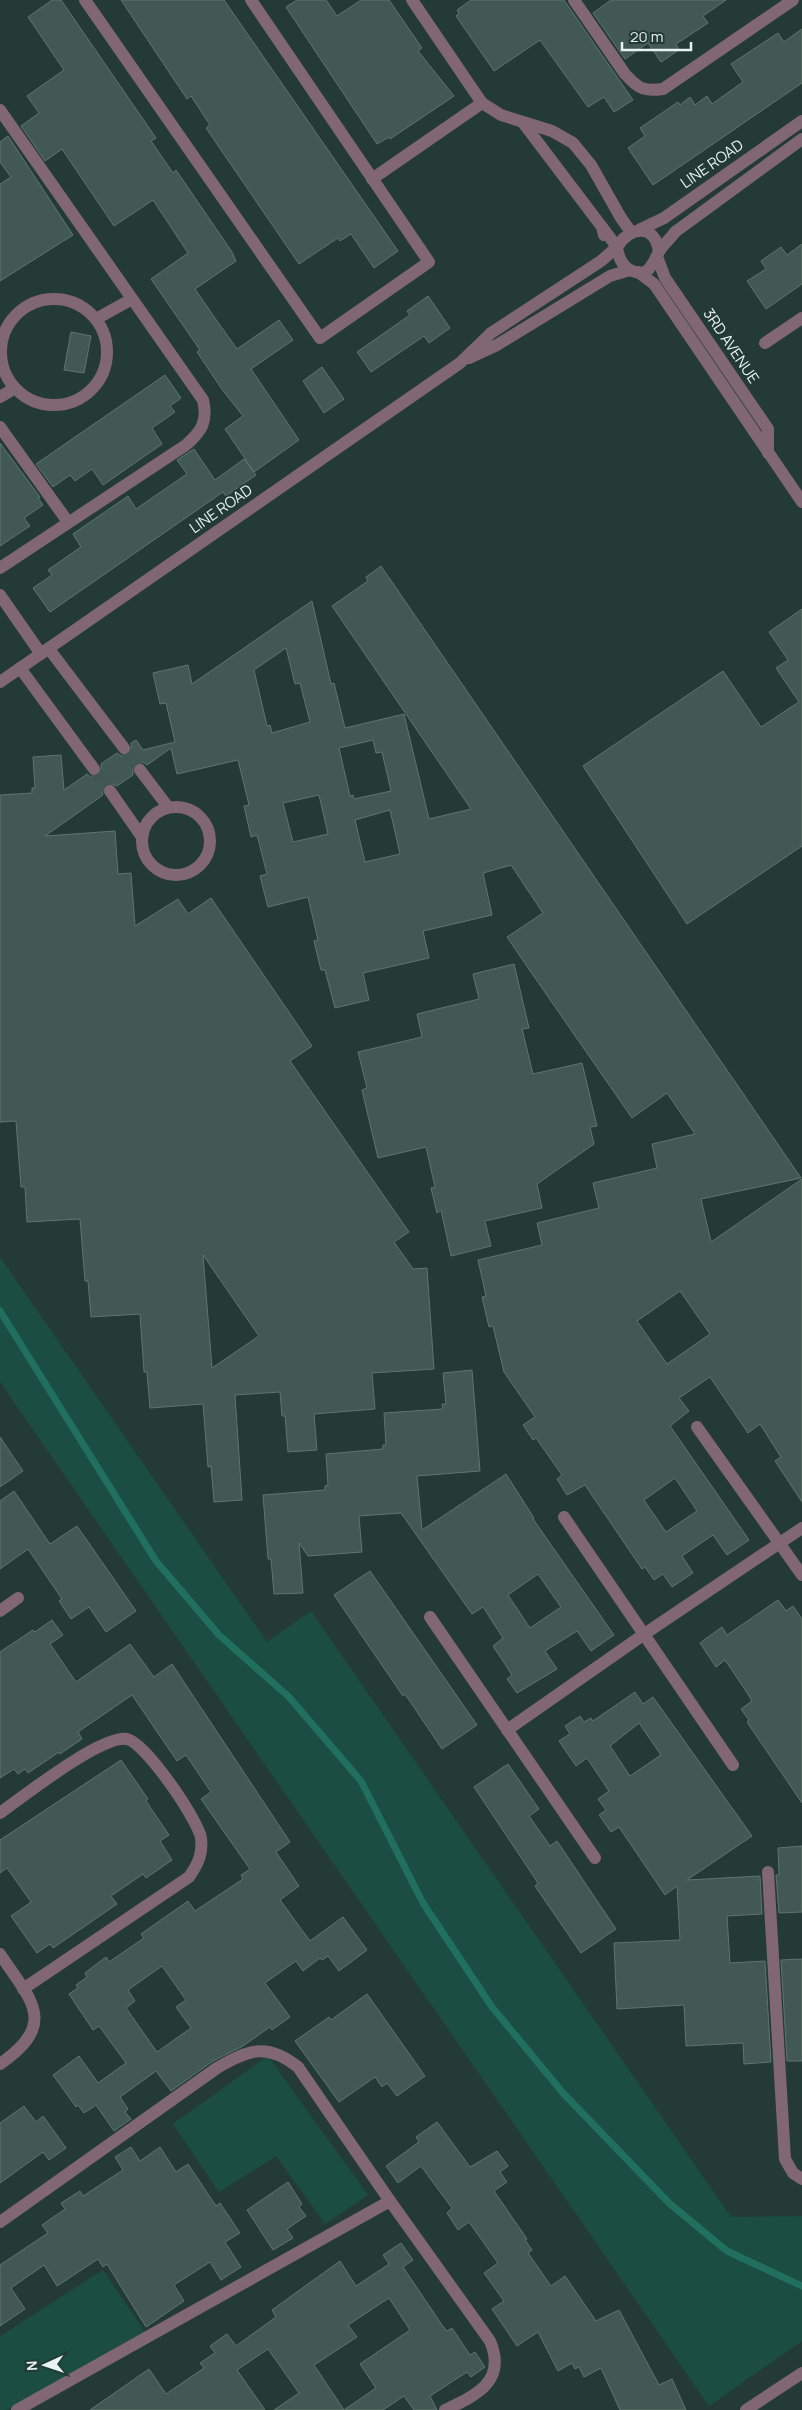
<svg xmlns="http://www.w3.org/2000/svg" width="802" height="2410" viewBox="0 0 802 2410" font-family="Manrope,sans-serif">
<rect width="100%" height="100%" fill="#243a35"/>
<g fill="#1b4d42">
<polygon points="0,1257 267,1642 311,1611 731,2217 802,2216 802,2341 709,2406 0,1382"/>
<polygon points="268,2056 368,2195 325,2224 276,2156 219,2192 173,2124"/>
<polygon points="103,2270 145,2332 7,2410 0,2410 0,2336"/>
</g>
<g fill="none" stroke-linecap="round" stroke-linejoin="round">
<polyline stroke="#216f5f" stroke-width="7" points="0,1311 156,1561 219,1635 289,1697 361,1781 423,1903 492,2007 563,2093 670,2204 727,2251 802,2286"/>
</g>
<g fill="#425953" stroke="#5e766f" fill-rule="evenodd">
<polygon points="52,0 61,0 156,138 151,141 173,173 176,170 232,252 236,261 195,289 217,321 237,349 279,320 293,340 251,369 299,440 254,472 225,429 243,416 221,388 197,352 200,350 151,279 188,253 153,200 114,226 62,149 45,161 21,126 39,113 27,96 64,70 28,17"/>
<polygon points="121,0 224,0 398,251 374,268 351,234 340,241 338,238 299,264 206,128 210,125 191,96 187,99"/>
<polygon points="297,0 326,0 337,16 361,0 389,0 422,48 418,51 454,96 390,139 389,137 377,144 286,7"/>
<polygon points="471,0 564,0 633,100 614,112 604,97 588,107 540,40 494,71 456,16 459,13 457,10"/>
<polygon points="611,0 726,0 703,16 708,23 676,44 679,50 661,62 648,43 625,59 593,13"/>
<polygon points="802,29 802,83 653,185 628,148 645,136 640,128 678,102 680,105 690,97 695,105 707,96 712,104 743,82 731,64 778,33 784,42"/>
<polygon points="8,136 73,235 0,281 0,184 11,177 0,162 0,142"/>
<polygon points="802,244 802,284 766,309 747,281 766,269 761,261 781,247 787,255"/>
<polygon points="428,296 450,328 429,343 424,336 371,372 357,352 410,315 407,311"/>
<polygon points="71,332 91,336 84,373 64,370"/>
<polygon points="322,367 344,399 324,413 303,381"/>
<polygon points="165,375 181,398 170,406 175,412 152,428 162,444 103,485 92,469 75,481 70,475 53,487 36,464"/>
<polygon points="0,443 40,497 38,498 43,505 24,518 30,526 0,546"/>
<polygon points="194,449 215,480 244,459 256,475 226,496 223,492 50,612 33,588 52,575 48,570 81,547 73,534 128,496 136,509 187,474 177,460"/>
<path d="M381,566L801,1178L701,1199L711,1242L802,1179V1502L775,1461L781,1457L760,1424L748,1433L710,1377L679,1398L689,1411L670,1426L749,1540L727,1555L713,1535L682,1556L693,1573L672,1587L663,1574L654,1580L645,1567L642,1569L585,1485L567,1495L557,1479L562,1475L536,1438L533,1440L523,1425L535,1417L504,1372L493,1326L489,1327L482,1297L486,1296L478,1260L542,1245L537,1223L599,1208L593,1183L657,1168L652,1144L695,1134L667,1093L632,1118L524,962L507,937L543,913L511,865L483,873L492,915L423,931L429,958L363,973L369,1000L335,1008L325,970H321L314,941L318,940L308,897L268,907L260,876L267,874L257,835L251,837L244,806L249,805L238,760L177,774L171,748L147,765L143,762L136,763L132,767L133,775L117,786L110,783L105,785L102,791L103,795L45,836L115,831L118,874L131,873L135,926L178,899L188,914L211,898L312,1046L290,1061L409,1232L394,1242L413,1269L427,1268L434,1369L372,1373L375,1409L314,1414L317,1450L288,1452L285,1416H282L280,1392L235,1395L242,1500L214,1502L211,1466L208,1467L203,1404L150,1408L147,1372H144L140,1314L91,1317L88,1281H85L80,1219L27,1222L25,1187H21L16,1121L0,1122V795L32,793V788H35L33,757L61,755L64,790L87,774L91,777L98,776L102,772L101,764L117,753L121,756L128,755L132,751L131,743L136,740L143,750L175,742L166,703L160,704L153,673L188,665L192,684L312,601L331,684L334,683L345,728L404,714L429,819L471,809L332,606L368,581L366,577ZM286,648L295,684L300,683L310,722L272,733L270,725L267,726L254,670ZM373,740L376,753L382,752L391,791L354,799L353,795L350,796L339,748ZM319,795L328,834L293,842L283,803ZM390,810L400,854L365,862L355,820ZM203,1255L259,1336L212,1368ZM680,1291L710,1334L667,1364L637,1321ZM675,1478L697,1511L666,1532L644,1500Z"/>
<polygon points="802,609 802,846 687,924 583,766 723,671 761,727 799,702 776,668 788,660 769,632"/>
<polygon points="514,964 529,1028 522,1029 533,1074 582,1063 597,1126 590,1127 594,1144 537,1184 542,1208 485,1221 491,1246 451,1256 441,1210 437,1213 431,1188 435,1187 426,1147 378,1158 362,1090 367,1088 358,1052 422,1037 417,1014 479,999 473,974"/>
<path d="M472,1370L480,1471L417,1476L422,1530L506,1474L534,1518L533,1519L614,1635L591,1651L577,1631L545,1651L557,1669L517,1693L507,1679L512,1675L493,1646L503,1638L483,1607L472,1614L401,1513L359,1516L362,1552L308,1556L299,1543L303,1593L274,1594L271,1559H268L263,1495L325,1490V1486L328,1485L326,1454L383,1449V1445H386L384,1413L443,1409L442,1404H446L443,1373ZM538,1574L561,1607L530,1628L508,1595Z"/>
<polygon points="0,1437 23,1471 0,1487"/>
<polygon points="14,1491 50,1544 77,1526 136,1611 106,1632 89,1607 71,1619 59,1601 62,1599 28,1549 0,1569 0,1501"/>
<polygon points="370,1571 477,1725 442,1749 405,1694 403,1696 334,1595"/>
<polygon points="778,1600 786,1611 793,1606 802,1619 802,1803 747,1722 749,1720 741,1709 752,1701 746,1691 725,1660 716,1667 700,1643 722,1627 727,1635"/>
<path d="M52,1620L63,1635L50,1644L76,1682L130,1644L154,1677L172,1664L290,1842L276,1852L299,1886L280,1900L310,1941L343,1917L367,1950L339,1971L328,1956L322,1960L320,1958L303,1971L296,1961L265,1983L290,2017L272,2030L270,2027L243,2046L213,2061L171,2091L156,2071L120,2097L128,2109L125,2112L131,2119L114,2131L96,2105L84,2113L78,2105L76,2107L53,2075L79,2056L98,2083L126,2063L99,2026L93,2030L69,1994L78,1988L76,1985L87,1977L85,1973L106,1957L109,1962L144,1938L141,1934L188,1901L195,1911L243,1879L241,1875L250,1869L201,1799L211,1792L186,1755L177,1761L132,1695L78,1732L82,1739L60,1754L59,1752L28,1773L25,1769L18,1774L14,1769L0,1778V1652L33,1630L35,1632ZM162,1966L186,2000L176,2007L191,2028L157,2052L126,2008L135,2001L128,1990Z"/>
<path d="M635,1692L643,1704L653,1697L752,1836L687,1880L760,1876L762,1914L727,1916L730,1963L765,1961L771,2062L744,2064L743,2043L686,2046L684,2005L617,2009L614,1943L680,1940L677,1886L665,1895L619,1827L611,1832L599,1815L606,1810L598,1799L609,1791L587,1758L576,1766L559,1741L570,1734L565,1726L580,1716L584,1722L591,1718L593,1721ZM639,1723L661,1755L630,1776L610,1746Z"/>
<polygon points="121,1760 148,1799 146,1801 169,1835 160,1841 172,1860 146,1878 143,1874 111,1896 117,1904 53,1948 50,1944 37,1953 11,1916 31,1902 7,1868 0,1873 0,1840"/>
<polygon points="508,1764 539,1809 529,1816 550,1846 557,1841 616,1929 581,1953 535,1886 538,1883 474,1787"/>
<polygon points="802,1846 802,1912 779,1913 776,1875 779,1875 778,1848"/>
<polygon points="802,1959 802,2061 787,2061 781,1960"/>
<polygon points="367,1994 425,2076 397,2096 387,2083 382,2087 375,2077 339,2102 295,2041 329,2017 331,2020"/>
<polygon points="24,2106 36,2122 43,2116 66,2148 49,2160 43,2152 0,2183 0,2123"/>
<polygon points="437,2122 470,2167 497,2151 508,2166 500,2172 507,2182 494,2191 527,2239 525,2240 532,2250 528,2253 551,2286 565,2276 596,2321 619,2310 659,2385 672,2379 686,2410 620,2410 601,2368 584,2377 579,2367 575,2369 572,2363 558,2371 538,2332 517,2346 492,2309 504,2301 484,2273 498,2263 469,2222 458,2230 447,2213 452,2208 421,2166 398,2183 386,2166 419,2142 416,2137"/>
<polygon points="131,2147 140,2161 160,2147 176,2172 188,2164 216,2206 220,2203 240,2233 225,2242 241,2267 221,2280 210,2262 174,2285 184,2301 146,2327 107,2264 103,2267 98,2259 57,2286 44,2265 11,2288 25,2309 0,2326 0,2265 48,2233 42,2225 65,2209 61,2203 80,2191 83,2196 123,2170 115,2157"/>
<polygon points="288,2182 302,2204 299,2207 306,2216 287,2229 293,2238 273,2250 247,2210"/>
<path d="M401,2243L413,2260L403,2267L442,2325L447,2331L452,2328L470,2355L475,2352L485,2367L471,2377L467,2372L430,2396L437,2410H414L404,2396L383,2410H274L299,2393L268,2349L237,2370L265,2410H90L149,2369L166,2394L204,2368L200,2363L215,2353L210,2346L227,2334L236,2346L276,2317L272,2310L340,2261L356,2286L389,2264L383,2255ZM389,2298L410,2330L360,2364L376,2388L344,2410L314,2365L357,2337L348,2325Z"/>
</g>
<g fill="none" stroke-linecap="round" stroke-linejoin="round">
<g stroke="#415651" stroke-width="12" stroke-dasharray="12 6" stroke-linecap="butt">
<polyline points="124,748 140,770"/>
<polyline points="94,769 110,791"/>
</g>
<g stroke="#806771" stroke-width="12">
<polyline points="85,0 320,338 429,262 251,0"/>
<polyline points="412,0 482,103 501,115 552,131 573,143 591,165 621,218 631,232"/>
<path d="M574,0L625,74C638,88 643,92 663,89L793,0"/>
<path d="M0,110L203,400C208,421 202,431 186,445L0,568"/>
<polyline points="524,124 602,227 604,235"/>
<polyline points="372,179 482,103"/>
<polyline points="639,230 664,218 802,121"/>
<path d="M659,252C655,223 630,226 617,247C618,256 621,265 630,270C650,280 653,261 660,250C664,244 671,238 675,232L802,139"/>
<polyline points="658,259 665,278 768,429 768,453"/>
<polyline points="638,272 654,284 802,502"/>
<circle cx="54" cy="352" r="53"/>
<polyline points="96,319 132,299"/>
<polyline points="765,343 802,318"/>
<polyline points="469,358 497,345 610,276 630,270"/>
<polyline points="0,397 15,388"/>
<polyline points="0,427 68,522"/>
<polyline points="0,595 41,654"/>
<polyline points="49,649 124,748"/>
<polyline points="20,668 94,769"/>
<polyline points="0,682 460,363 491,333 601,261 617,247 602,227"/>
<polyline points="140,770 168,807"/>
<polyline points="110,791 142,837"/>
<circle cx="176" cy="841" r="34"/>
<polyline points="697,1427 802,1575"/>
<polyline points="564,1517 733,1765"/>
<polyline points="0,1611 18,1598"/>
<polyline points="430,1617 595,1858"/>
<polyline points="507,1730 643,1635 802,1528"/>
<path d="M0,1813C24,1796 101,1735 127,1739C146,1743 198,1820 201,1838C203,1854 198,1864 189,1877L23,1989"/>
<polyline points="768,1872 785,2159 793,2173 802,2179"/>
<path d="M0,1954C31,2001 59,2023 0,2064"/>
<path d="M0,2222L217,2068C248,2050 267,2042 298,2067L390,2201L490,2341C507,2381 477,2395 445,2410"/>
<polyline points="17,2410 390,2201"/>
<polyline points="746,2410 802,2373"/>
</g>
</g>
<g text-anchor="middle" stroke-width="4" stroke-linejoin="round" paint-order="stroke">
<g font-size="15" fill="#e7f4f0" stroke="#243a35">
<text transform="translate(712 164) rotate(-35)" y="5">LINE ROAD</text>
<text transform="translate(731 346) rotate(56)" y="5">3RD AVENUE</text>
<text transform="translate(221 509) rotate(-35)" y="5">LINE ROAD</text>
</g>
</g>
<g transform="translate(45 2365) rotate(267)" stroke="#243a35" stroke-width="4" paint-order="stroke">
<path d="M0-4L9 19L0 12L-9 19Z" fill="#e7f4f0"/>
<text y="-8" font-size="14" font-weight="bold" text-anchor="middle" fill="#e7f4f0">N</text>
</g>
<path d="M622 42v8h69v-8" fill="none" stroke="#e7f4f0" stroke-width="2.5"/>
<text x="630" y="42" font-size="15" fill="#e7f4f0" stroke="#243a35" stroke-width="4" paint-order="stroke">20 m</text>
</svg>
